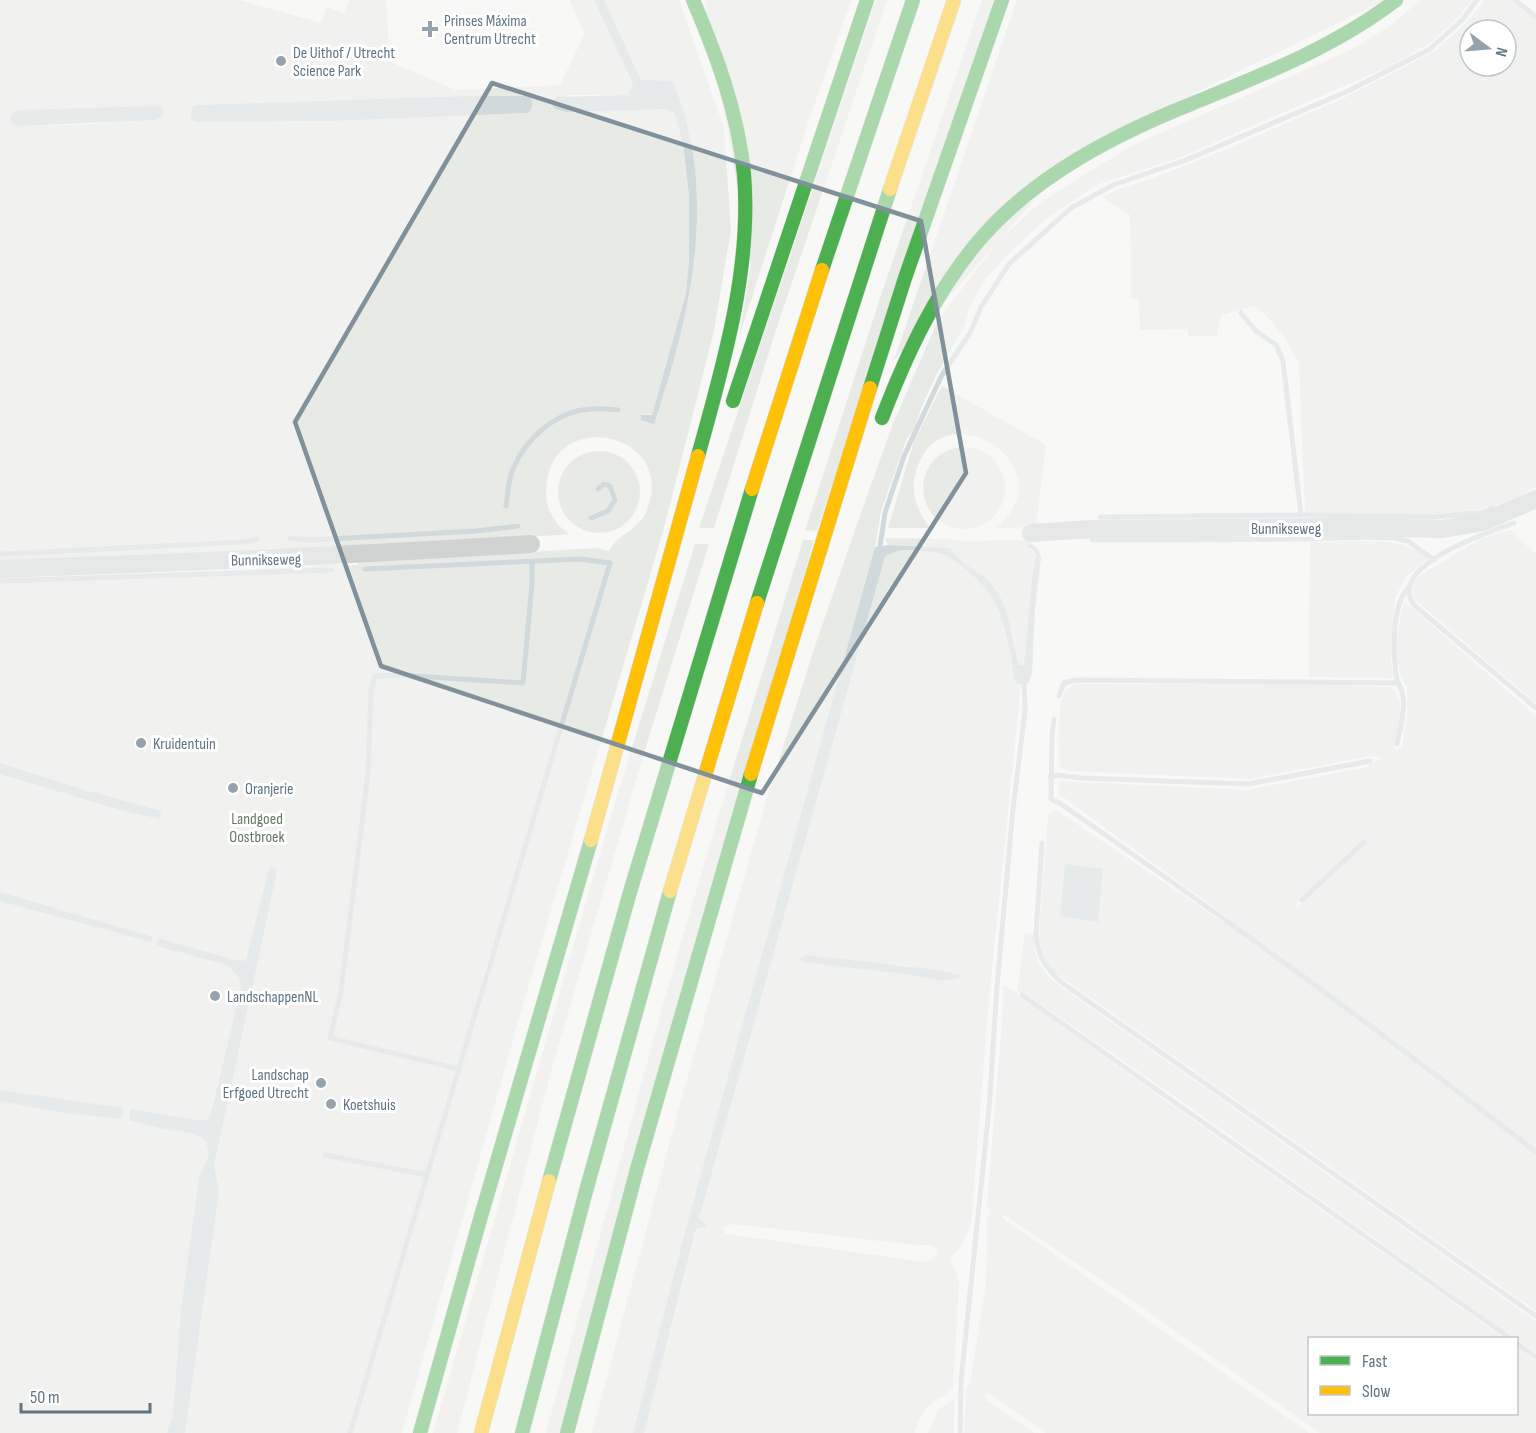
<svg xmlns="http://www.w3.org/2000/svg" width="1536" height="1433" viewBox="0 0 1536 1433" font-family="'Sofia Sans Condensed',sans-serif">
<rect width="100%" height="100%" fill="#f8f8f7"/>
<g fill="#e8ebe5" fill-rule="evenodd">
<path d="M0,0H239L321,23L327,7L344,13L349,0H386L390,62L456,90L560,85L585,33L569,0H594L633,84L628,95H566L567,112L666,109L674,112L683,143L689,196V260L686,293L652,415L643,414L654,424C681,331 709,245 692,148C688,125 683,102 672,82L641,80L604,0H679L724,128L731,230L714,331L664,528L518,1022L402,1433H0V579L313,567L309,561C326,562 340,566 357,565L359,562L597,548L609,551C618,534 638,530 646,512C681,432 547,403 546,492C546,510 555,525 570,534L304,553L270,548L257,553L0,565ZM468,96H529L528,113L332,121L195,122L192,108L195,105ZM161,118L93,124L18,126ZM501,927L480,1008L462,1054L486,966Z"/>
<polygon points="705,0 851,0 810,117 739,337 751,265"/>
<polygon points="876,0 887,0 776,330 714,528 699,528"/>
<polygon points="982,0 994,0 817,530 805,531 881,295"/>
<polygon points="1017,0 1385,0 1078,150 894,360"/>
<polygon points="1420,0 1472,0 1459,17 1429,44 1388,67 1181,157 1096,185 1051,215 1017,245 986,278 969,308 965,326 936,375 922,406 914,430 907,438 881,511 875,547 687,1224 633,1433 592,1433 678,1111 766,801 814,649 856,527 892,426 938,320 999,240 1042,201 1131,146 1355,48 1394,23"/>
<path d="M1485,0H1512L1536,20V487C1525,492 1514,500 1503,503C1439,522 1370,513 1305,513L1299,363C1288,340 1274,322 1255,306L1221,315L1217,336H1188V329L1140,330L1139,299H1131L1130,215L1102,197L1121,188L1145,181L1227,149L1348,96L1435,51L1467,22ZM1470,30H1506V66H1470Z"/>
<path d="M942,386L1046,445L1036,527L996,528C1069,468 944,387 917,468C909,491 916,509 930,528H888L914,441Z"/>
<circle cx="964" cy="488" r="41"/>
<circle cx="599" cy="492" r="41"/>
<polygon points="1510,530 1536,554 1536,703 1415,600 1413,591 1415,580 1425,572 1482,538"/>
<path d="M886,538L950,539L960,541L1027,540L1028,547L1036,555C1029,591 1031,628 1024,665H1019C1013,636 1010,604 988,581C980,572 968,567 958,558C954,555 953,551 949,548L889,545L886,541Z"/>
<polygon points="803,540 814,540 559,1433 546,1433 664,1001 709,847"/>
<path d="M1349,541C1378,542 1406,538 1428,559L1407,576L1395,597L1391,662L1395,678L1309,677L1310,543Z"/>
<polygon points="695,544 709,544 648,740 553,1064 457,1433 433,1433 609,822"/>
<path d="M894,550C908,551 926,548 940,552C949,554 956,562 962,567C1000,598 1003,616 1013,662C1015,671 1011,681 1021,686L990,988L971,1224L961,1246L950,1258C953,1268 958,1271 959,1284L953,1388C948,1394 943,1396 936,1400C924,1407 918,1419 915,1433H644L697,1228L708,1226L699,1220L885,557ZM800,959L909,965L943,981L904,974L802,962ZM733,1224L915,1245H929L936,1248L937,1255L930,1260L924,1262L726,1234L721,1228Z"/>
<path d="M1405,602L1536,716V1311L1054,972C1044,959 1041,950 1039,934L1048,815L1056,810L1223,922L1233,924L1228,918L1059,794V781L1246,790L1364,768L1383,758L1373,756L1249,779L1068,771L1060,767C1057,753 1058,705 1064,693C1067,688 1071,686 1076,684H1285L1391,687C1408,704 1397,726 1394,747L1396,750L1402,747L1407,716V686C1392,672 1397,619 1405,602ZM1369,838L1304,902L1294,908L1300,899L1363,841Z"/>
<path d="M1025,933L1034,934C1034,960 1040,970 1060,986L1536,1321V1353L1174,1096L1023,992H1019L1018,995L1169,1103L1504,1338H1310V1414H1516L1517,1347L1536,1361V1433H1320L1137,1304L1006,1216L1002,1215L1004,1219L1309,1433H1046L990,1394L985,1393V1399L1034,1433H964L966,1388L970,1382L986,1284L987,1218L991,1212L987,1205L1002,1022L1003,985L1017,993Z"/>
<polygon points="955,1398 954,1433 928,1433 938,1410"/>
</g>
<g fill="#d0d9dc">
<path d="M594,0H604L641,80L672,81C682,101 688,125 692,147C708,240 684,335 654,424L641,420V415H652L686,293L689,260V196L683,143L674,112L666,109L567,112L555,109L552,105V101L557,97L628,95L633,84Z"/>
<path d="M468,96H529C534,102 533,108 528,113L332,121L195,122L191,119L192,108L195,105Z"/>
<polygon points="158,106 163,109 161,118 154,120 18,126 11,123 10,118 12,113 18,110"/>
<path d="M1028,542L1038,549L1041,557L1035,609L1032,673L1029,682L1025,686L1016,683C1012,675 1013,665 1011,656C1002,615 999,597 965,569C950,557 944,552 924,551C910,550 897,548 885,557L699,1219L708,1226L696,1229L644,1433H633L687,1224L875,547L889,545L949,548C953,551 955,555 958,558C968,567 979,572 989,581C1011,605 1011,636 1019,665H1024C1029,628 1029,591 1036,555L1033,550L1028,547Z"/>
<polygon points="0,763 81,789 161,811 160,819 124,811 0,774"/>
<polygon points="1065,864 1103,869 1098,922 1060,916"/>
<path d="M273,867L277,871L214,1166L219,1191L185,1433H167L173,1415L181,1310L199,1178L209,1155L206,1141C194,1131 181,1132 166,1129C153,1127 141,1123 129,1120L130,1109L202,1121L210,1118L241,988L239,977L227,965L157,946L158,938L232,959L243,961L246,960L269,869Z"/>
<polygon points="0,892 153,937 151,942 0,901"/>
<path d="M806,955C858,962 910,964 961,975L959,978L943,981L904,974L802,962L800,959Z"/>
<polygon points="0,1090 123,1108 122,1119 65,1113 0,1101"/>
</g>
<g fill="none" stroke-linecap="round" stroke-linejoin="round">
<g stroke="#d0d9dc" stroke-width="5">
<polyline points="1515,0 1536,17"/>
<path d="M506,506C508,494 508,481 513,469C526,438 555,412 590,409C599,408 609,409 618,410"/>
<polyline points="1301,515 1435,517 1484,512 1493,508"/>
<polyline points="1100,517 1301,515 1283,361 1276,345 1256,331 1241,313"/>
<polyline points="591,518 608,511 615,500 610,486 604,484 598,489"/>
<path d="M1514,523C1489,532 1383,567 1415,606L1536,708"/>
<polyline points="290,538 311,540 476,531 518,526"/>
<polyline points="1092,540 1308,539 1364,537 1395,538 1408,541 1434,560"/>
<polyline points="879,553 885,513 904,456 942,375 970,333 981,307 1009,264 1071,208 1113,185 1186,160 1346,92 1430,49 1463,19 1477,0"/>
<polyline points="0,554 245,542 257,539"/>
<polyline points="0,581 332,570"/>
<polyline points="1059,696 1064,683 1076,680 1398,683"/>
<path d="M1054,719L1052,735L1051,799L1061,804C1222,916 1381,1031 1536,1152"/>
<path d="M1397,744C1400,729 1405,713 1403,697C1403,691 1399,686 1397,680C1393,655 1391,607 1408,588"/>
<polyline points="1050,777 1057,775 1082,778 1248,784 1370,761"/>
<path d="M1042,843L1036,934C1038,958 1045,966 1061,982L1536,1316"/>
<polyline points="1302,900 1364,842"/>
<polyline points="1022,995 1510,1338"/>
<polyline points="459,1069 330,1038 341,991 368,773 371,690 375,676 401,675 523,683 532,583 532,562"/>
<polyline points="325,1155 427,1175"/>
<polyline points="1516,1343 1536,1357"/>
<polyline points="350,1433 610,563 580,559 365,569"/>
<polyline points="960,1433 961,1381 989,1109 997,986 1013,809 1025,711 1024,679"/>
</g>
<defs>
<g id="fast">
<path d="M693,0C717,56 738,113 744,174C752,268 723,366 698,456"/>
<polyline points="822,270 913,0"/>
<polyline points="870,388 905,278 1002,0"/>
<polyline points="733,401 867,0"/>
<path d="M882,418C907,353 936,290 982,237C1036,175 1116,134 1191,104C1262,75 1335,47 1396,0"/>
<polyline points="757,603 890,189"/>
<polyline points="549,1181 630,892 752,489"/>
<polyline points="420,1433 479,1223 591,840"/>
<polyline points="522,1433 586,1191 670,891"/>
<polyline points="567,1433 637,1169 751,774"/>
</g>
<g id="slow">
<polyline points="890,189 954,0"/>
<polyline points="752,489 822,270"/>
<polyline points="751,774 870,388"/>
<polyline points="591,840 698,456"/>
<polyline points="670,891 757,603"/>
<polyline points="481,1433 549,1181"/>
</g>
</defs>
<use href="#fast" stroke="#d5d6d6" stroke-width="15"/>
<use href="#slow" stroke="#d5d6d6" stroke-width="15"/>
<g stroke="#d1d3d3" stroke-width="18">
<polyline points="1031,533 1092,529 1346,527 1443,529 1483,522 1536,499"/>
<path d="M0,569C177,563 354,555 531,544"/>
</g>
<use href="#fast" stroke="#4caf50" stroke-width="14"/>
<use href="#slow" stroke="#ffc107" stroke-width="14"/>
</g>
<path d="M0 0H1536V1433H0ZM492,83L921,221L966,473L762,793L381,666L295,422Z" fill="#f8f8f7" fill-opacity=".55" fill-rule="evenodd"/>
<path fill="none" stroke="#81919c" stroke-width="4.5" stroke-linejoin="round" d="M492,83L921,221L966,473L762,793L381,666L295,422Z"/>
<g fill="#96a3ac" stroke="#fff" stroke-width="2">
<path d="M427 20h6v6h6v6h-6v6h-6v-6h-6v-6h6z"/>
<circle cx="281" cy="61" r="6"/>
<circle cx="141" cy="743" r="6"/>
<circle cx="233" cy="788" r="6"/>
<circle cx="215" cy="996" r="6"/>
<circle cx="321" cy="1083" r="6"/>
<circle cx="331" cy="1104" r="6"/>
</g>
<g text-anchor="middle" stroke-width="6" stroke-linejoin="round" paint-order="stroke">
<g font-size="16" fill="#617583" stroke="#fff" text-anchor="start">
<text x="444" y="26">Prinses Máxima<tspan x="444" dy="18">Centrum Utrecht</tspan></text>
<text x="293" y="58">De Uithof / Utrecht<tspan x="293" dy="18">Science Park</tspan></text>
<text x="153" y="749">Kruidentuin</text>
<text x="245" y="794">Oranjerie</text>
<text x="227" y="1002">LandschappenNL</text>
<text x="309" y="1080" text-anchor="end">Landschap<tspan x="309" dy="18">Erfgoed Utrecht</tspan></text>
<text x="343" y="1110">Koetshuis</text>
</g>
<g font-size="16" fill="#617583" stroke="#fff">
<text x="1286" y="534">Bunnikseweg</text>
<text transform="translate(266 559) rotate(-1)" y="6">Bunnikseweg</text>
</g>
<g font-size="16" fill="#667a61" stroke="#fff">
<text x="257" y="824">Landgoed<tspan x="257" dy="18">Oostbroek</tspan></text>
</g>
</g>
<rect x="1308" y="1337" width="210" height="78" fill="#ffffff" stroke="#c0c8cd" stroke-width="1.5"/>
<rect x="1320" y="1356" width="30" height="9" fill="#4caf50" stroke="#c0c8cd" stroke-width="1.5"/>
<text x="1362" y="1367" font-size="18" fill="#617583">Fast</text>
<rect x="1320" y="1386" width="30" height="9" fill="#ffc107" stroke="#c0c8cd" stroke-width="1.5"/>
<text x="1362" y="1397" font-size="18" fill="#617583">Slow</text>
<g transform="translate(1488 48) rotate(106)"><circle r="28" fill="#ffffff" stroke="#c0c8cd" stroke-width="1.5"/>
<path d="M0-4.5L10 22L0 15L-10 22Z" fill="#96a3ac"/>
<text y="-9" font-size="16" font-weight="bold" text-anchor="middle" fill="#617583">N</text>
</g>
<path d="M21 1403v9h129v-9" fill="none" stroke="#617583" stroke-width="3"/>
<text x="30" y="1403" font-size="18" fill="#617583" stroke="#ffffff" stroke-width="4.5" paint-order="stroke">50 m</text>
</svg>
